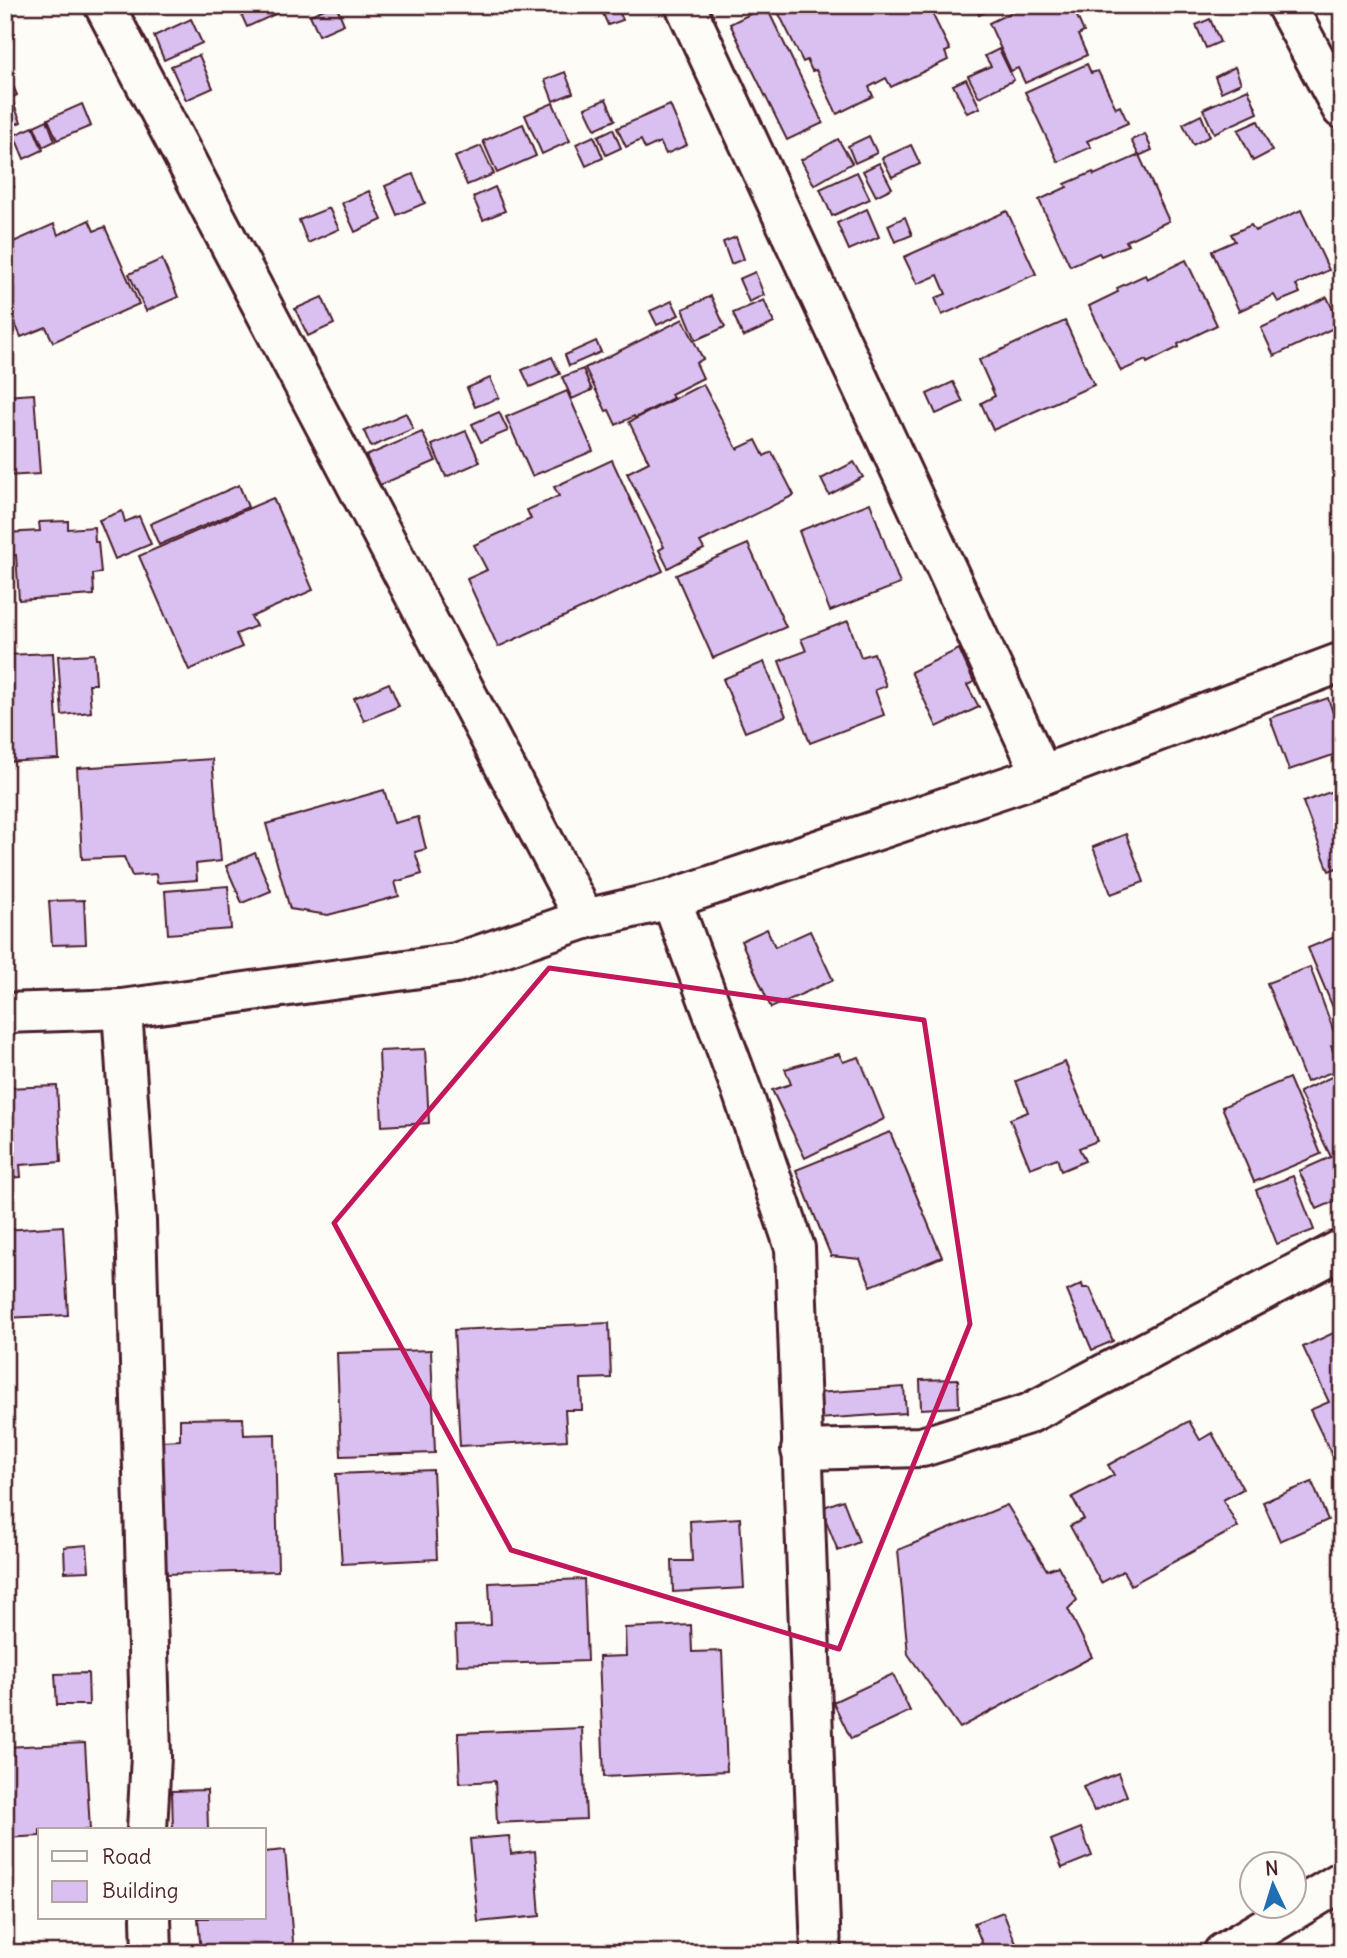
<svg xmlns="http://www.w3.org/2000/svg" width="1347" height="1958" viewBox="0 0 1347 1958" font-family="Delius,sans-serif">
<rect width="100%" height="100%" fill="#fdfcf7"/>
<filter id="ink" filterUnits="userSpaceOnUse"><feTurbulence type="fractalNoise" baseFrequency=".0143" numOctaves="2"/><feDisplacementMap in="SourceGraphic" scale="14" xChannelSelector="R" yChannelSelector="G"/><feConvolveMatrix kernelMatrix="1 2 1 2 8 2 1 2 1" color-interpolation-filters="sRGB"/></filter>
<g filter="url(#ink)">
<g fill="#d9c0f0" stroke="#4a1f2b" stroke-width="2">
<polygon points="237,5 295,5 247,27"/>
<polygon points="334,5 336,5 344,24 319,35 310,15"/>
<polygon points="599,5 616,5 623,20 608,25"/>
<polygon points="786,5 903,5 905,9 913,5 928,5 950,50 945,52 948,60 891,87 886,78 869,87 873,96 837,114 816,70 812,71 807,60 803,62 777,10"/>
<polygon points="975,5 999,5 979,15"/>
<polygon points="1027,5 1072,5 1084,32 1078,35 1087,55 1025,83 1018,68 1011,71 989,23"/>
<polygon points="1084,5 1105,5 1088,14"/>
<polygon points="766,6 823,123 787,140 730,24"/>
<polygon points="191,19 202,43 164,60 154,36"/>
<polygon points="1210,19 1220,42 1206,48 1196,25"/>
<polygon points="999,49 1014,80 979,97 968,76 991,66 985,56"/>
<polygon points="199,55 213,88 186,100 171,66"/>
<polygon points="1087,64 1091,73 1098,71 1116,108 1120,106 1128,123 1087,141 1091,147 1058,162 1025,92"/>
<polygon points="5,67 17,95 11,98 21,122 5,129"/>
<polygon points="1235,67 1241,83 1221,92 1215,77"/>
<polygon points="565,72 573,93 553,101 545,80"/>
<polygon points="966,79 980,108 967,113 953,85"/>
<polygon points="1248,89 1258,113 1214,133 1203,109"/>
<polygon points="606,99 615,120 595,129 585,108"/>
<polygon points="553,103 570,141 542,154 525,115"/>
<polygon points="82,104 91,126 57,140 48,119"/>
<polygon points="670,105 687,145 666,154 660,142 645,149 641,140 626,147 617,128"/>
<polygon points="1201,115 1210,136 1193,145 1183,124"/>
<polygon points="47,120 55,141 43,147 34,126"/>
<polygon points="1258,121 1272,151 1253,161 1238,130"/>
<polygon points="523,124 536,156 497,173 483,141"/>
<polygon points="33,127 43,150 24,159 14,135"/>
<polygon points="613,129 621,148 606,155 598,136"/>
<polygon points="1145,134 1152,150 1139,156 1131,140"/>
<polygon points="594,136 603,158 586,166 576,144"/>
<polygon points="869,136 877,153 855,163 848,146"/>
<polygon points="838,139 852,163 814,185 801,160"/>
<polygon points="911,145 920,164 892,177 882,158"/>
<polygon points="481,146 494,174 467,185 455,157"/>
<polygon points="1139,155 1169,221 1126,241 1128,245 1101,256 1099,253 1070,266 1039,200 1067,187 1065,184 1093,172 1094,175"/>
<polygon points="879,163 892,188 876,196 863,171"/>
<polygon points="5,168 14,187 5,191"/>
<polygon points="857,172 870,199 832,216 820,189"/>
<polygon points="413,174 425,203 397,215 385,186"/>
<polygon points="495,187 505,211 483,220 473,197"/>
<polygon points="369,191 382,220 355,232 342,203"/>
<polygon points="329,208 339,229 308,243 299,220"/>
<polygon points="867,209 879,237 849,250 837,223"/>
<polygon points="1301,210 1329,270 1296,285 1300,293 1278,302 1274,295 1239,311 1212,251 1235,241 1231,234 1251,225 1255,231"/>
<polygon points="1007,211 1036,274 942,315 935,298 946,294 938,275 917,284 904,257"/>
<polygon points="905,217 912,235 895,242 888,225"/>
<polygon points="89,220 94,231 105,227 139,304 53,342 46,327 21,337 5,301 5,257 15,253 11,243 54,224 58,235"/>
<polygon points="736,237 744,259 731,264 723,242"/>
<polygon points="162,259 178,297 146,311 129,274"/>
<polygon points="1186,260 1217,325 1178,344 1179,347 1147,363 1146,360 1121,371 1089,306 1118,292 1117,288 1145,275 1147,279"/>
<polygon points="755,272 764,295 749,302 739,279"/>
<polygon points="711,296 725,327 696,340 683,309"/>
<polygon points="322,297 334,324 308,336 295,309"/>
<polygon points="1327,297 1340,325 1274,356 1261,328"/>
<polygon points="764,300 774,323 743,337 733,313"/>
<polygon points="672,301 679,315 657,325 650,311"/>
<polygon points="683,319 703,359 696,363 703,378 671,394 673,398 635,418 634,416 616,425 609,410 606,411 585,368"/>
<polygon points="1065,321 1094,385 993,430 981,403 995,396 979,360"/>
<polygon points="596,341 601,352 569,366 565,355"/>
<polygon points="552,357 560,374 530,387 522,370"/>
<polygon points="583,369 592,390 572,399 562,377"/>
<polygon points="490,378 499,398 475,407 467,388"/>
<polygon points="953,382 963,402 936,414 927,394"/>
<polygon points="703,384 737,449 756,440 764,456 772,452 794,495 700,542 704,549 668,568 659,550 664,547 627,473 649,462 629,422"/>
<polygon points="567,391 593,451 532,476 506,417"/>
<polygon points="34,394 40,474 5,476 5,396"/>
<polygon points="499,412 508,431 481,442 472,424"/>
<polygon points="406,413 413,429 371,447 364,431"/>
<polygon points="466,431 480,462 446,477 432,445"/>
<polygon points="422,432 436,461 380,485 366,456"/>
<polygon points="612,460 663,571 498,647 467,579 487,570 474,545 531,519 527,510 559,496 554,487"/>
<polygon points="854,462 863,477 829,495 821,479"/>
<polygon points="239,485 248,507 159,545 150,524"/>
<polygon points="273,498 313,590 251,617 256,626 236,634 242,647 189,670 139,556"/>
<polygon points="870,503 900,584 830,611 799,531"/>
<polygon points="122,511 125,522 139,516 151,544 115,559 99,520"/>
<polygon points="68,521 68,529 94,527 95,542 98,542 101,573 93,574 94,595 19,600 16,555 5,556 5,533 40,531 39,522"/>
<polygon points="748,544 786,627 713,658 676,575"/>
<polygon points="848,621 861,657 874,653 886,686 875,690 884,715 810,743 779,661 806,651 801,639"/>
<polygon points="959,649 974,682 967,685 979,707 937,727 911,672"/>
<polygon points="53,653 59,759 5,762 5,655"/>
<polygon points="94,654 96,684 89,684 91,712 62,715 58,656"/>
<polygon points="764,662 786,716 745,732 723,679"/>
<polygon points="389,683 399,706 364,721 354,698"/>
<polygon points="1328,698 1333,713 1342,720 1342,752 1289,770 1270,718"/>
<polygon points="212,759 221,861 196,864 197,880 157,883 156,874 132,876 124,857 82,859 77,768"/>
<polygon points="1338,789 1342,799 1342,866 1329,871 1303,802"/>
<polygon points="384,790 394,823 418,817 426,849 415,852 422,874 395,882 399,896 328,915 290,909 266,824"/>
<polygon points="1126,834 1144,882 1111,894 1093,847"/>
<polygon points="255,853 271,891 242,903 226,866"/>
<polygon points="228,886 231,929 168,934 165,891"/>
<polygon points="84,900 86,944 52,945 49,901"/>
<polygon points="767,929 775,947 810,931 833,980 771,1008 741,941"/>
<polygon points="1342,934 1342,1029 1308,948"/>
<polygon points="1310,967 1338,1043 1331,1046 1340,1069 1306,1082 1267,983"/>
<polygon points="425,1049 429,1123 382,1126 379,1051"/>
<polygon points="839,1054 843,1062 859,1057 884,1119 805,1158 772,1090 791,1084 785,1069"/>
<polygon points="1065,1062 1097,1141 1079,1148 1085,1161 1061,1171 1057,1158 1030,1168 1010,1119 1028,1112 1016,1081"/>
<polygon points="1342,1072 1342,1198 1317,1209 1299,1171 1331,1157 1299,1092"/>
<polygon points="1289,1078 1321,1154 1254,1182 1222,1107"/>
<polygon points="57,1086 61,1162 20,1165 21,1177 5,1178 5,1088"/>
<polygon points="890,1132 942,1257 871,1286 860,1259 831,1256 796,1170"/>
<polygon points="1293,1176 1314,1230 1277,1244 1256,1190"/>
<polygon points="63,1226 68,1315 5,1318 5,1230"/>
<polygon points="1082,1284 1083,1288 1090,1288 1113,1341 1092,1350 1067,1291"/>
<polygon points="609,1323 611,1378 581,1379 582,1410 565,1410 567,1440 460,1446 454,1330"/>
<polygon points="1342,1329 1342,1476 1310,1410 1329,1402 1303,1347"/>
<polygon points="431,1350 435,1453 341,1456 337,1353"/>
<polygon points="958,1379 959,1407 921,1409 920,1380"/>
<polygon points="904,1387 906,1413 818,1419 816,1393"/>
<polygon points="243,1418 244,1435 275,1434 278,1571 164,1574 161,1441 180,1440 180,1419"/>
<polygon points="1189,1421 1200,1440 1212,1433 1243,1489 1223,1500 1238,1527 1131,1585 1123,1571 1101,1583 1070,1526 1084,1519 1072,1497 1114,1475 1108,1465"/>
<polygon points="433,1470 437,1559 342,1564 336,1474"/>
<polygon points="1312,1482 1328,1520 1280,1541 1263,1502"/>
<polygon points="843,1500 859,1542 838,1551 821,1508"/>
<polygon points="1007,1505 1047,1570 1058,1566 1077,1600 1068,1609 1092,1657 960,1728 908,1654 898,1550"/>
<polygon points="740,1518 744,1588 673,1592 672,1561 692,1561 690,1521"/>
<polygon points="87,1545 89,1571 65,1572 64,1547"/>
<polygon points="584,1579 587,1661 457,1665 455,1626 491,1625 489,1583"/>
<polygon points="691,1625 692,1652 722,1651 727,1771 604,1777 599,1657 626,1656 625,1628"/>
<polygon points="88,1673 89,1705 57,1705 55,1674"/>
<polygon points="893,1674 910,1711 851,1739 833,1702"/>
<polygon points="582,1728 586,1819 497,1823 495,1781 460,1783 458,1733"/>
<polygon points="85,1743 90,1830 40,1830 40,1836 5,1838 5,1747"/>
<polygon points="1118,1773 1127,1796 1094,1811 1083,1787"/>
<polygon points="207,1790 208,1830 173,1830 172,1791"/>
<polygon points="1081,1828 1092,1856 1062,1868 1051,1840"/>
<polygon points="509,1836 511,1854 535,1851 540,1916 478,1922 470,1839"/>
<polygon points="285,1850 294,1953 201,1953 198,1918 264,1918 264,1852"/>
<polygon points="1003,1912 1020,1953 986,1953 974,1923"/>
</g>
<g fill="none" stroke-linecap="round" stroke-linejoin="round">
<defs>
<g id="minor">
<polyline points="104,5 585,919"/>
<polyline points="685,5 1042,775"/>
<polyline points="1286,5 1342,109"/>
<polyline points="671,899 743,1094 795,1248 821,1953"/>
<polyline points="122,1009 136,1221 151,1756 147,1830"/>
<polyline points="5,1013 122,1009 456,963 585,919 671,899 1042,775 1342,662"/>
<polyline points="801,1450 922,1447 1028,1414 1342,1249"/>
<polyline points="151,1918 152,1953"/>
<polyline points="1223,1953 1342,1881"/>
</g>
</defs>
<use href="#minor" stroke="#4a1f2b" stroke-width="44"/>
<use href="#minor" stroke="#fdfcf7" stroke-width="38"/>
</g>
</g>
<path fill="none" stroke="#c2185b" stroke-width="5" stroke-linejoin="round" d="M549,968L924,1020L970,1324L839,1649L511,1550L334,1223Z"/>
<rect width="1347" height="1958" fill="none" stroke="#fdfcf7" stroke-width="28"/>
<rect x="14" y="14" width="1319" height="1930" fill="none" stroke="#4a1f2b" stroke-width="2.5" filter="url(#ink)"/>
<rect x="38" y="1828" width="228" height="91" fill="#fdfcf7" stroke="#b5a4a5" stroke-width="2"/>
<rect x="52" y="1851" width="35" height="10" fill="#fdfcf7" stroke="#b5a4a5" stroke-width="2"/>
<text x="102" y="1864" font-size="21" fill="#4a1f2b">Road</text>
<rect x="52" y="1881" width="35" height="21" fill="#d9c0f0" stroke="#b5a4a5" stroke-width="2"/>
<text x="102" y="1898" font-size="21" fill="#4a1f2b">Building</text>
<g transform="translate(1273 1885) rotate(356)"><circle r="33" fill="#fdfcf7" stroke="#b5a4a5" stroke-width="2"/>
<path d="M0-5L12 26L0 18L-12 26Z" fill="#1f6fb2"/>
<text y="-10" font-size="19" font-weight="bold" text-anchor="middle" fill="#4a1f2b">N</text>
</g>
</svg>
